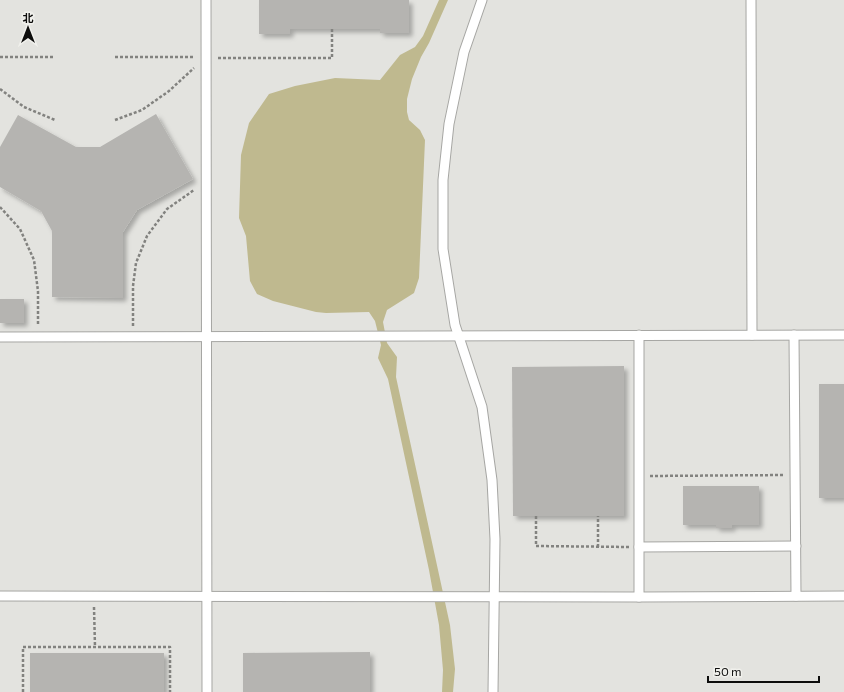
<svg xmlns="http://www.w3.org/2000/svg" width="844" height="692" viewBox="0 0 844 692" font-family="Commissioner,'Noto Sans SC',sans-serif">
<defs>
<filter id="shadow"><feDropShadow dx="3.5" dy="3.5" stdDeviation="2" flood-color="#0004"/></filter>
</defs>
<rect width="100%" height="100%" fill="#e3e3df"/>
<polygon fill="#bfb98f" points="439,0 448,0 429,43 421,57 412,79 407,99 407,112 409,120 420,130 425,140 419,278 414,293 387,310 383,322 387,343 397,357 396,377 450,625 455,669 453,692 442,692 443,670 439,625 429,570 388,379 378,358 381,345 375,321 369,312 326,313 316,312 273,301 257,294 250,281 246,236 239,218 241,155 249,123 269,94 295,86 335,78 380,80 400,55 415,47 423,36"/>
<g fill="#b5b4b1" filter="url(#shadow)">
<polygon points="259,0 409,0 409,33 380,33 380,29 290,29 290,34 259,34"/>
<polygon points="156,114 193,179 137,210 123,232 123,298 52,297 52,231 41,211 0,187 0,147 18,115 76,147 100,147"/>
<rect x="0" y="299" width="24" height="24"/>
<polygon points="624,366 624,516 513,516 512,367"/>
<rect x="819" y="384" width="25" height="114"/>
<polygon points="683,486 759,486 759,525 732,525 732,528 716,528 716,525 683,525"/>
<polygon points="370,652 370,692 243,692 243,653"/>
<rect x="30" y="653" width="134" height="39"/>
</g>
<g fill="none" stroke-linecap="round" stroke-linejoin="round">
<defs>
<g id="service">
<polyline points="206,0 207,692"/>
<polyline points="482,0 464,52 449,124 443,180 443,249 455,325 482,407 492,480 495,539 493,692"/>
<polyline points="751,0 752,335"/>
<polyline points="639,335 639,597 844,596"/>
<polyline points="794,335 796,596"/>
<polyline points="0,337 844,335"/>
<polyline points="639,547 796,546"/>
<polyline points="0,596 639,597"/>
</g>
</defs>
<use href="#service" stroke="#a6a6a3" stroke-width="11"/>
<g stroke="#82827f" stroke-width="2.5" stroke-dasharray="3 2" stroke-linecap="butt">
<polyline points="0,57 55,57"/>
<polyline points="115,57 195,57"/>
<polyline points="218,58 332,58 332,29"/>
<polyline points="0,89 24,107 55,120"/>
<polyline points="115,120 142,110 169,91 194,68"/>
<polyline points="0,207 20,229 34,260 38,291 38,325"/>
<polyline points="133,326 133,286 136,263 147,236 167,209 194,190"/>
<polyline points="650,476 785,475"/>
<polyline points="536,516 536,546 629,547"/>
<polyline points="598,547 598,516"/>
<polyline points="94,607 95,647"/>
<polyline points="23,692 23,647 170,647 170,692"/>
</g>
<use href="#service" stroke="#fff" stroke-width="9"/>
</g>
<g transform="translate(28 28)" stroke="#f0f0ec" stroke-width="3" paint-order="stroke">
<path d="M0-3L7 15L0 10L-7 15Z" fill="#0d0d0c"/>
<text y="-6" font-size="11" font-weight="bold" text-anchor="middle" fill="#0d0d0c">北</text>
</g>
<path d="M708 676v6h111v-6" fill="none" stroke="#0d0d0c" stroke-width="2"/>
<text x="714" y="676" font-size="12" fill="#0d0d0c" stroke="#f0f0ec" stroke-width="3" paint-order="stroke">50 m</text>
</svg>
